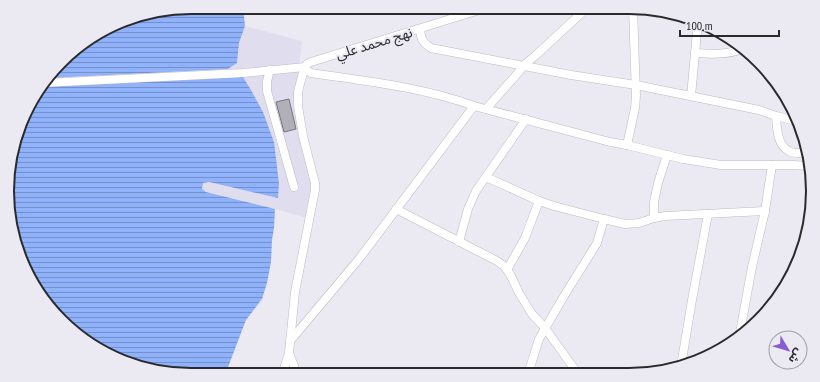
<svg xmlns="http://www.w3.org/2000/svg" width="820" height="382" viewBox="0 0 820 382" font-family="'PT Sans Narrow','Noto Sans Arabic',sans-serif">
<defs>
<pattern id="water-rules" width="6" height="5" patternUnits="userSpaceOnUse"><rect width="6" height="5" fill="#8fb2fb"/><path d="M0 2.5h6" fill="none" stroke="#7591cc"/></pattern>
</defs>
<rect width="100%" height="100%" fill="#ebeaf3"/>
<polygon fill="#e0deee" points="245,26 302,41 295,101 314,186 307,218 275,209 206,192 202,189 203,183 209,182 277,198 263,112 251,90 243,77 39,87 49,78 228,69 237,63 239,43"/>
<g fill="url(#water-rules)">
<polygon points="191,7 243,7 245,26 239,43 237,63 228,69 49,78 79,45 132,17"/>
<polygon points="243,77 251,90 263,112 274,142 279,183 278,198 209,182 203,183 202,189 206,192 275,209 274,228 272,240 271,262 267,283 262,299 246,320 225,375 191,375 120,361 70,329 26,273 9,215 11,155 38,89 39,87"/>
</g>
<polygon fill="#b1b0b8" stroke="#74737b" points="289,99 296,129 284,132 276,102"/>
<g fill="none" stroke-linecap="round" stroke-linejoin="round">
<defs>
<g id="minor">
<path d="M420,29C421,39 422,42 431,48L571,75L636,85L759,110L776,116C777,128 777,145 789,151C794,154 800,153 805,153"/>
<path d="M695,53C711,54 727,55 742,49"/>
<polyline points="305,67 307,64 311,62 489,7"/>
<path d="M305,69L311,73C365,81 422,87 474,106L610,142L627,145L683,159L721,165H794L808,166"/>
<polyline points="270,70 267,81 267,91 294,187"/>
<polyline points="43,83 243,73 305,67"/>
<polyline points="691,96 698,21"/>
<polyline points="486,109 518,73 524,65 535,56 588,7"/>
<polyline points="776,116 792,120 795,120 798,119"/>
<polyline points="627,145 635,108 636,96 633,8"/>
<polyline points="486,177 539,201 554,206 604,219 597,243 564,296 539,339 528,374"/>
<polyline points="396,209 497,261 504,266 510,274 519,293 532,314 545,328 578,374"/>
<polyline points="654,218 654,202 658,183 667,155"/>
<polyline points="604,219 625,224 639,223 654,218 665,216 765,211"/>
<polyline points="459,242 468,209 476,191 526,119"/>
<polyline points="507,270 525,238 539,201"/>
<polyline points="739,338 752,267 765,211 772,165"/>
<polyline points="290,341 359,259 474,106"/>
<polyline points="289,353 294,366 295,375"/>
<polyline points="681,366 692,300 708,214"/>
<polyline points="282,375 289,353 295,292 315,190 315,183 303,136 298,106 298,92 301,80 305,67"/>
</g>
</defs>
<use href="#minor" stroke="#bcbbc4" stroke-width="9"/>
<use href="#minor" stroke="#fff" stroke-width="8"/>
</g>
<g text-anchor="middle" stroke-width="4" stroke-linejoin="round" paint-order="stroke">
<g font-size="14" fill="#2a2a2d" stroke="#ebeaf3">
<text transform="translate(374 43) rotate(-17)" y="5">نهج محمد علي</text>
</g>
</g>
<path d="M0 0H820V382H0ZM191 14H629A177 177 0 0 1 806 191V191A177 177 0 0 1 629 368H191A177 177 0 0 1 14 191V191A177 177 0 0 1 191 14Z" fill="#ebeaf3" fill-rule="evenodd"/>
<path fill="none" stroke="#2a2a2d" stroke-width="2" d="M191 14H629A177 177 0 0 1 806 191V191A177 177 0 0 1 629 368H191A177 177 0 0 1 14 191V191A177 177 0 0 1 191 14Z"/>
<g transform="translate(788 350) rotate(128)"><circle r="19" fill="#ebeaf3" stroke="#9e9da4"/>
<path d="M0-3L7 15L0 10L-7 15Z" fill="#875cd5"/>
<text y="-6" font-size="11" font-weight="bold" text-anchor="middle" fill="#2a2a2d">ش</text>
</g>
<path d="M680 30v6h99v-6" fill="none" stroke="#2a2a2d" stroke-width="2"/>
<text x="686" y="30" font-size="12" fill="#2a2a2d" stroke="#ebeaf3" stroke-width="3" paint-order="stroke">100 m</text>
</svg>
